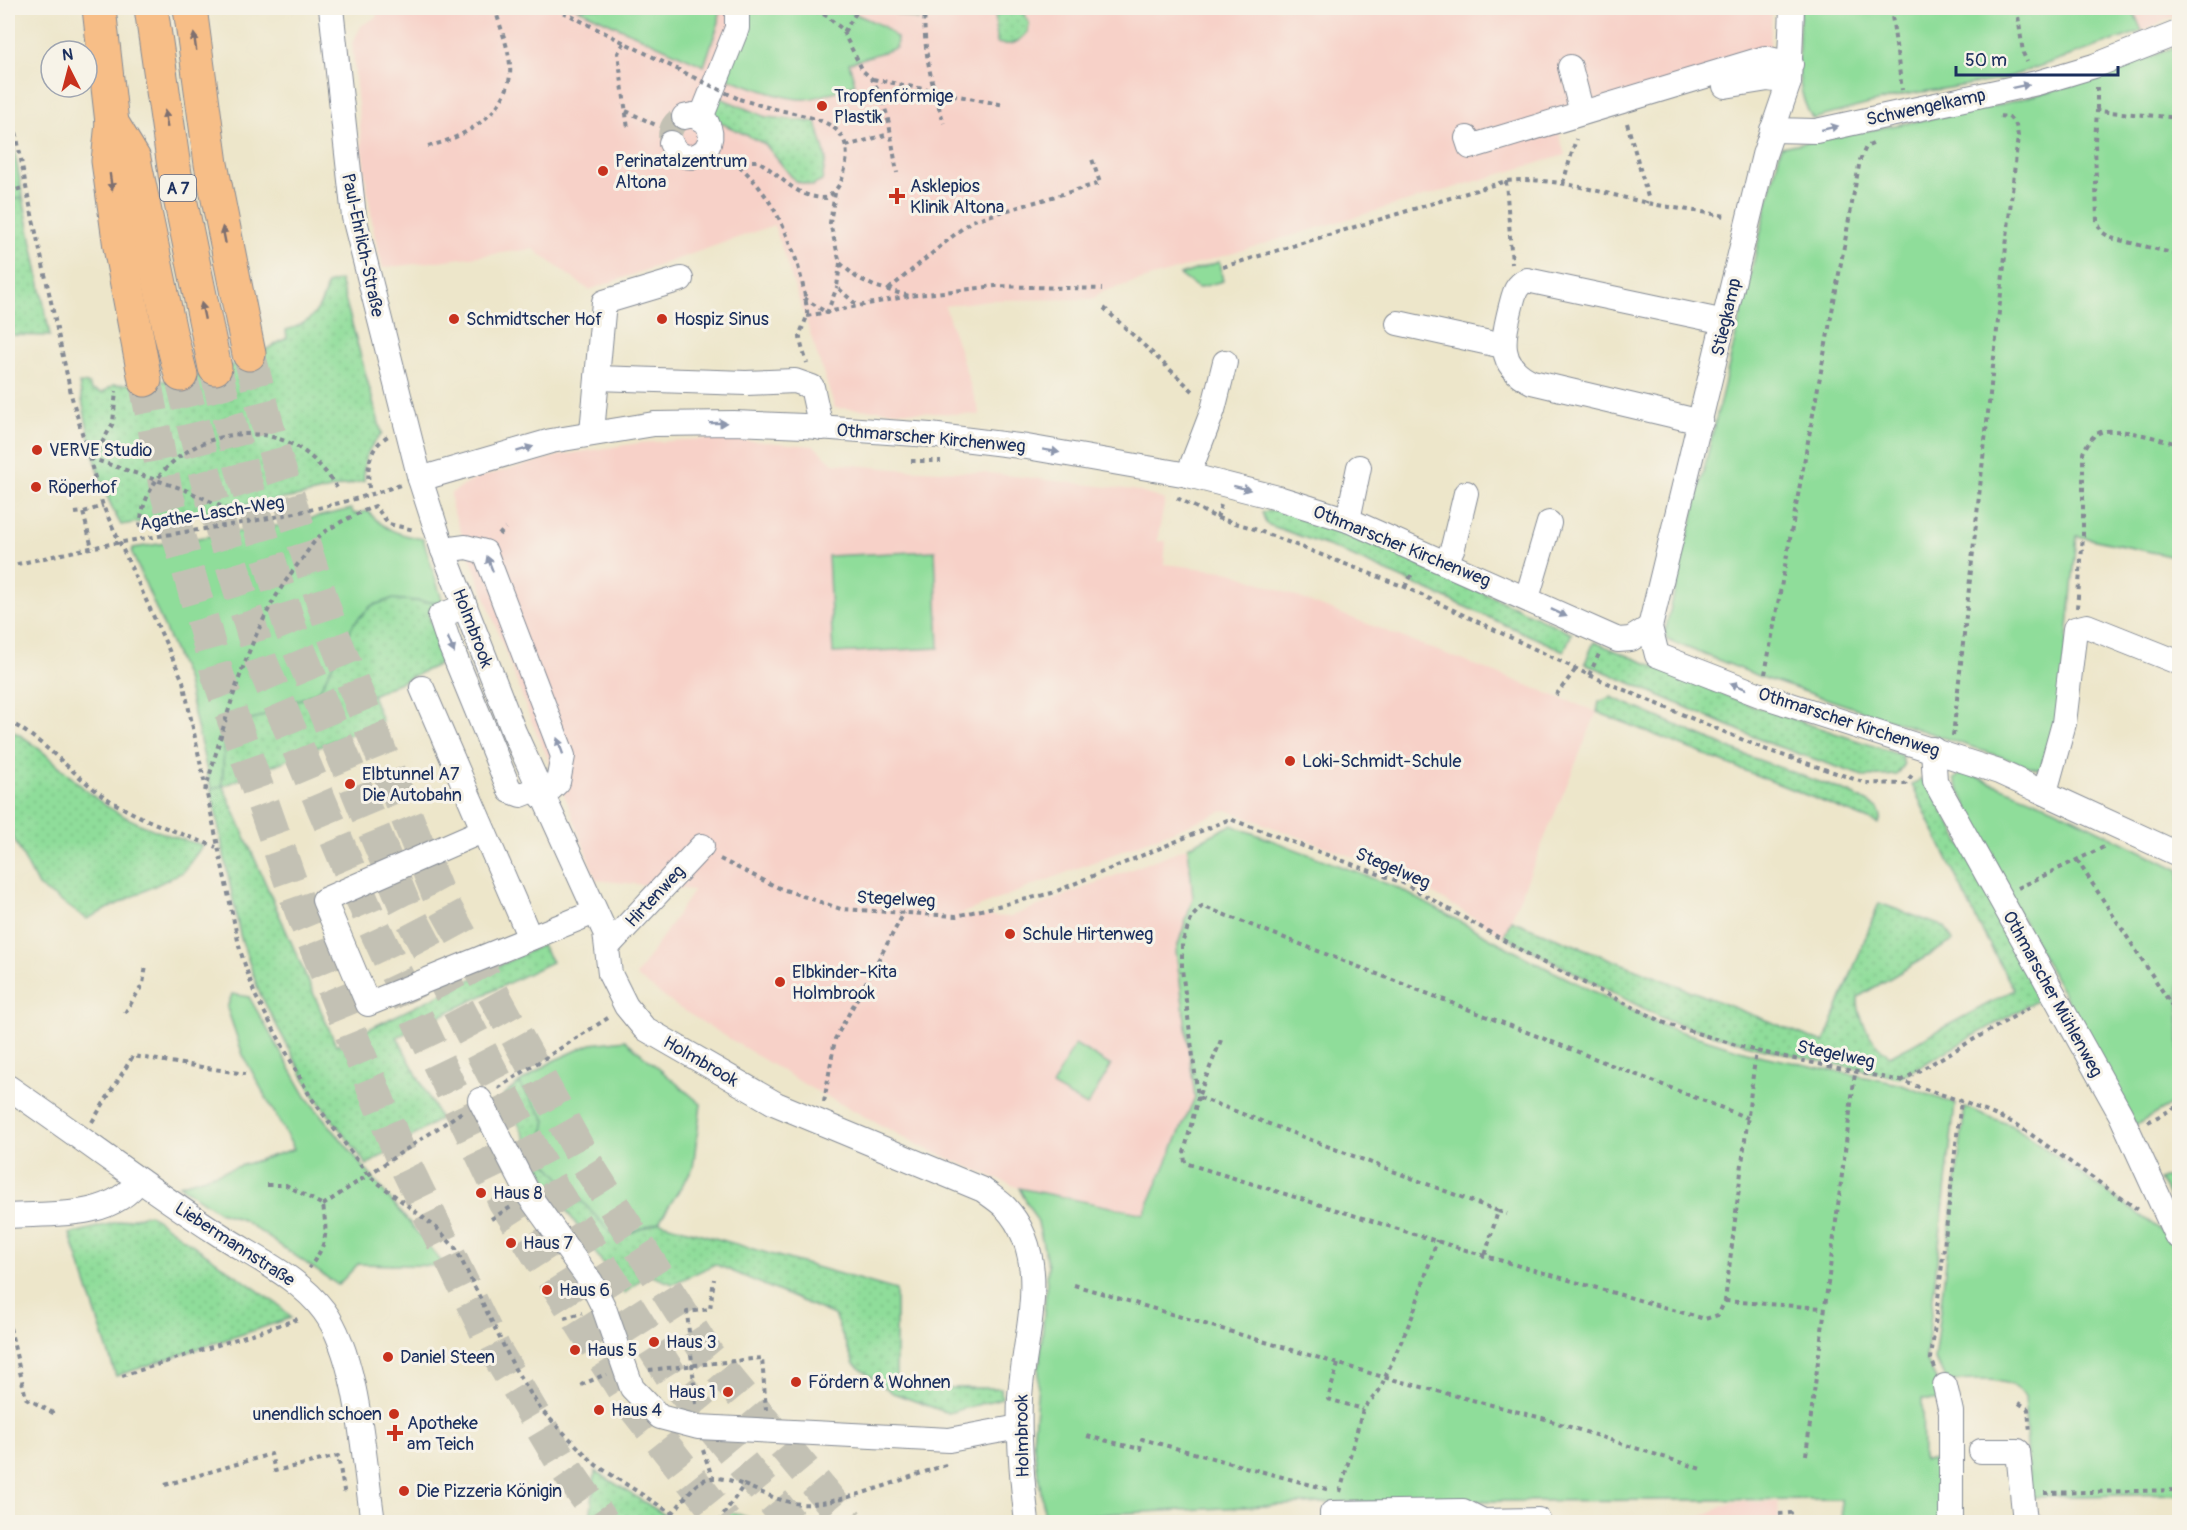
<svg xmlns="http://www.w3.org/2000/svg" width="2187" height="1530" viewBox="0 0 2187 1530" font-family="Pangolin,sans-serif">
<defs>
<pattern id="grass-dots" width="8" height="8" patternUnits="userSpaceOnUse" patternTransform="scale(1.5)"><rect width="8" height="8" fill="#8fdd9a"/><path d="M2 2h.1M6 6h.1" fill="none" stroke="#7bbe87" stroke-width="1.8" stroke-linecap="round"/></pattern>
</defs>
<rect width="100%" height="100%" fill="#f7f3e8"/>
<filter id="ink" filterUnits="userSpaceOnUse"><feTurbulence type="fractalNoise" baseFrequency=".0167" numOctaves="2"/><feDisplacementMap in="SourceGraphic" scale="12" xChannelSelector="R" yChannelSelector="G"/><feConvolveMatrix kernelMatrix="1 2 1 2 8 2 1 2 1" color-interpolation-filters="sRGB"/></filter>
<filter id="wash" filterUnits="userSpaceOnUse"><feTurbulence type="fractalNoise" baseFrequency=".008" numOctaves="4" result="noise"/><feDisplacementMap in="SourceGraphic" scale="24" xChannelSelector="R" yChannelSelector="G"/><feGaussianBlur stdDeviation="1.35" result="paint"/><feColorMatrix in="noise" values="0 0 0 0 0 0 0 0 0 0 0 0 0 0 0 0 0 1.4 0 .05"/><feComposite in="paint" operator="in"/></filter>
<g filter="url(#wash)">
<rect width="100%" height="100%" fill="#ede6ca"/>
<g fill="#f7d1c8">
<polygon points="374,8 1772,8 1769,67 1558,129 1565,155 1101,292 1093,299 988,300 945,306 980,415 835,408 774,225 589,290 533,249 383,268 374,233 364,168 352,43 362,25 377,17"/>
<polygon points="2132,8 2179,8 2179,14 2142,31"/>
<polygon points="719,438 814,446 833,463 895,469 988,473 1133,490 1165,500 1157,541 1166,541 1164,564 1232,572 1597,712 1504,936 1402,875 1226,810 958,915 1010,917 1188,847 1193,898 1176,951 1195,1097 1143,1215 1019,1188 924,1148 807,1086 676,1006 636,976 694,890 596,880 568,804 531,720 452,508 451,493 477,478 561,455 639,443"/>
<polygon points="1733,1502 1778,1502 1779,1522 1663,1522 1663,1519 1698,1518"/>
</g>
<g fill="url(#grass-dots)" stroke="#55867c" stroke-width="1.5">
<polygon points="878,8 920,8 918,20"/>
<path d="M995,8H1022L1029,23L1028,32C1019,42 1011,47 997,43Z"/>
<polygon points="718,97 766,117 816,122 826,158 822,181 812,186 795,181 765,144 708,117"/>
<polygon points="23,197 50,336 8,335 8,201"/>
<path d="M340,280L382,434C367,448 363,460 364,481L301,496L121,525C96,481 88,433 79,383L89,384L91,390L102,393L113,385L155,382L204,375L247,360L287,338L286,330C311,324 322,309 327,284Z"/>
<polygon points="1279,509 1345,530 1572,633 1564,651 1336,549 1266,524 1262,512"/>
<polygon points="391,599 443,603 428,613 446,661 372,695 382,721 223,786 336,1045 542,945 552,962 397,1037 440,1119 367,1165 313,1094 259,992 240,935 211,789 222,785 224,747 238,726 319,691 354,623 371,606"/>
<polygon points="1594,642 1747,704 1901,755 1904,765 1897,775 1866,777 1768,743 1585,663"/>
<polygon points="1611,697 1745,755 1850,793 1878,808 1881,816 1879,824 1597,712 1599,702"/>
<path d="M8,728C42,746 67,776 97,799C127,822 167,836 203,845L183,872L87,919L38,886L8,827Z"/>
<path d="M1920,780H1926L2045,996L1899,1078L1756,1047L1668,1021L1504,936L1511,920L1824,1043L1879,903L1945,927L1953,941L1858,997C1857,1019 1872,1044 1890,1056L2014,990L1979,925L1912,785Z"/>
<polygon points="519,1083 547,1120 616,1238 659,1222 896,1290 896,1388 1001,1388 1002,1398 948,1413 893,1393 854,1364 834,1315 715,1264 673,1284 647,1274 624,1294 549,1185 504,1095"/>
<polygon points="149,1214 280,1306 291,1318 116,1376 70,1234"/>
<polygon points="595,1471 676,1522 590,1522"/>
<polygon points="729,1511 760,1522 722,1522"/>
</g>
<g fill="#8fdd9a" stroke="#55867c" stroke-width="1.5">
<polygon points="576,8 720,8 719,22 704,66"/>
<path d="M745,8H842L883,26L897,38L896,48L849,63L855,84C840,89 822,98 806,99C787,101 744,84 725,77Z"/>
<path d="M1800,8H2132L2142,31L2000,80L1903,95L1813,119C1792,89 1800,43 1800,8Z"/>
<polygon points="2179,45 2179,558 2077,536 2059,721 2044,771 1764,678 1667,640 1665,632 1781,147 1991,107 2096,79"/>
<polygon points="8,117 23,197 8,201"/>
<polygon points="1219,262 1223,281 1198,288 1180,275"/>
<path d="M351,509L354,514L368,511C383,530 400,535 423,539L443,603L391,599L371,606L354,623L319,691L238,726L224,747L222,786L211,789L186,678L132,553L133,548L282,525Z"/>
<polygon points="935,551 939,648 833,653 828,556"/>
<polygon points="1964,772 2054,808 2179,870 2179,1100 2136,1125 2010,897 1954,779"/>
<polygon points="1231,825 1398,888 1538,964 1666,1027 1753,1054 1899,1084 1955,1104 1926,1359 1946,1400 1922,1400 1923,1460 1951,1459 1951,1522 1842,1522 1841,1499 1341,1502 1045,1517 1033,1442 1048,1266 1038,1223 1019,1188 1144,1214 1195,1097 1176,951 1193,898 1188,847"/>
<polygon points="232,994 249,997 307,1098 445,1266 358,1264 338,1285 243,1220 219,1212 179,1185 294,1149 243,1055 227,1008"/>
<polygon points="625,1040 701,1104 693,1168 659,1222 616,1238 539,1155 546,1120 519,1083 553,1061 591,1044"/>
<polygon points="1075,1044 1111,1066 1087,1106 1052,1086"/>
<path d="M1965,1107L2015,1127L2179,1243V1494L2030,1497L2024,1395C2008,1374 1973,1381 1949,1381L1934,1360Z"/>
<polygon points="2179,1171 2179,1212 2159,1180"/>
</g>
</g>
<g filter="url(#ink)">
<g fill="none" stroke-linecap="round" stroke-linejoin="round">
<path stroke="#c3c1b4" stroke-width="24" stroke-dasharray="24 12" stroke-linecap="butt" d="M671,143C668,131 673,121 684,117"/>
<g stroke="#c3c1b4" stroke-width="33" stroke-dasharray="33 16" stroke-linecap="butt">
<polyline points="249,354 276,458 333,634 437,892 587,1164 708,1355 848,1522"/>
<polyline points="215,368 242,470 291,630 405,906 552,1187 674,1380 790,1522"/>
<polyline points="181,375 206,478 261,661 371,921 504,1201 634,1407 725,1522"/>
<polyline points="145,380 166,491 218,676 301,911 400,1154 495,1350 566,1469 603,1522"/>
</g>
<defs>
<g id="minor">
<path d="M331,8L354,217L420,479L443,550L514,732L605,932L610,974L626,1006L644,1028L776,1104L983,1190C991,1196 999,1201 1005,1207C1054,1259 1023,1337 1020,1398C1018,1440 1022,1481 1027,1522"/>
<polyline points="1792,8 1789,82 1764,155 1650,627 1657,655 1760,695 1999,772 2180,855"/>
<polyline points="1570,67 1582,113"/>
<polyline points="1725,86 1768,79 1789,82"/>
<polyline points="701,118 737,28 737,8"/>
<polyline points="1772,130 1816,131 2037,83 2094,66 2180,32"/>
<polyline points="1467,138 1470,147 1765,58 1791,64"/>
<path d="M671,143C683,171 722,152 707,123L693,115L684,117"/>
<polyline points="1398,323 1503,346"/>
<polyline points="597,378 746,383 795,381 812,387 821,428"/>
<path d="M1701,422L1532,382C1496,366 1503,338 1511,306C1514,295 1515,285 1527,280L1725,322"/>
<polyline points="592,432 604,302 681,279"/>
<polyline points="1188,475 1213,410 1225,362"/>
<polyline points="420,479 551,441 654,424 734,423 804,426 930,435 1027,447 1188,475 1278,498 1348,520 1618,640 1631,639 1650,627"/>
<polyline points="1348,520 1359,467"/>
<polyline points="443,550 466,547 485,552 563,756 558,782 542,797"/>
<polyline points="1446,562 1453,547 1466,493"/>
<polyline points="1527,598 1549,523"/>
<polyline points="465,606 440,616 448,640 510,791 521,795 539,788"/>
<polyline points="422,688 530,938"/>
<polyline points="1933,749 1935,781 2121,1115 2176,1235 2180,1237"/>
<polyline points="2045,792 2064,723 2075,629 2087,626 2180,663"/>
<polyline points="482,831 324,900 368,1004 595,912"/>
<polyline points="608,946 702,846"/>
<path d="M8,1087C78,1135 146,1187 217,1233C253,1257 298,1276 324,1311C359,1358 364,1464 373,1522"/>
<polyline points="480,1100 530,1197 591,1282 604,1308 632,1388 660,1417 698,1427 949,1440 1019,1427"/>
<path d="M8,1216C52,1213 111,1220 139,1180"/>
<polyline points="1945,1386 1951,1412 1951,1522"/>
<polyline points="1981,1451 2018,1451 2025,1522"/>
<polyline points="1332,1522 1332,1513 1463,1511 1483,1521 1538,1520"/>
</g>
<g id="highway">
<polyline points="99,8 112,123 108,161 120,247 145,380"/>
<polyline points="151,8 175,174 215,368"/>
<polyline points="190,8 211,164 249,354"/>
<polyline points="112,123 134,159 170,332 181,375"/>
</g>
</defs>
<use href="#minor" stroke="#848a94" stroke-width="26"/>
<use href="#highway" stroke="#848a94" stroke-width="35"/>
<g stroke="#848a94" stroke-width="4" stroke-dasharray="4.5 4.5" stroke-linecap="butt">
<polyline points="428,8 429,12 443,8"/>
<polyline points="555,8 693,77"/>
<polyline points="806,8 825,15 841,28 863,71 872,79 882,97 889,123 897,173"/>
<path d="M925,8C922,45 932,88 944,123"/>
<polyline points="1891,8 1902,90"/>
<polyline points="2017,8 2023,53 2027,62"/>
<polyline points="844,32 859,8"/>
<polyline points="624,43 618,53 628,129"/>
<polyline points="873,79 1004,105"/>
<polyline points="2097,87 2097,111"/>
<polyline points="8,88 26,187 72,398 103,506 183,681 240,950 255,995 310,1096 368,1175 439,1230 456,1249 515,1369 541,1410 596,1465 685,1522"/>
<polyline points="626,111 658,126"/>
<polyline points="2180,118 2097,111 2095,141 2097,222 2102,232 2111,238 2180,255"/>
<polyline points="1627,123 1648,197 1646,203"/>
<path d="M428,146C462,139 506,114 510,75C512,54 500,28 495,8"/>
<polyline points="846,146 889,134"/>
<path d="M725,155C773,187 800,253 807,310C808,320 801,327 800,336C800,344 805,356 807,363"/>
<path d="M734,161H758C782,176 795,198 826,198C839,190 844,178 846,163C852,125 819,119 789,112C772,109 756,104 739,99"/>
<polyline points="1506,181 1512,264"/>
<polyline points="1563,183 1576,139"/>
<polyline points="8,192 26,187"/>
<polyline points="835,193 830,223 840,263 856,277 874,286 909,296 996,286 1102,289"/>
<polyline points="840,263 837,287 859,307"/>
<path d="M1223,267L1506,181C1553,176 1598,192 1643,202C1670,208 1699,211 1726,216"/>
<polyline points="889,289 971,221 1100,183 1091,156"/>
<polyline points="804,298 827,313 837,287"/>
<polyline points="1104,308 1195,393"/>
<polyline points="807,316 909,296"/>
<polyline points="93,459 113,423 116,391"/>
<polyline points="90,460 93,459 183,489 234,512"/>
<polyline points="911,461 941,461"/>
<path d="M369,488C367,468 368,448 388,436"/>
<polyline points="1177,498 1217,518 1249,527 1405,587 1589,675 1767,750 1866,783 1905,784 1912,775"/>
<polyline points="84,512 103,506"/>
<polyline points="75,513 83,512 92,548"/>
<polyline points="1217,518 1221,505"/>
<path d="M140,527C145,451 240,409 302,450C318,461 329,475 339,491"/>
<polyline points="499,535 505,528"/>
<path d="M8,566C46,558 85,548 123,542C216,526 311,516 400,485"/>
<polyline points="1405,587 1413,572"/>
<path d="M2077,608L2083,536V453C2087,444 2092,435 2101,432C2118,427 2162,439 2180,445"/>
<polyline points="1765,674 1860,160 1866,147 1875,143"/>
<polyline points="1589,675 1599,654"/>
<polyline points="1556,695 1576,669"/>
<path d="M8,721C44,740 69,771 102,795C136,819 178,832 216,847"/>
<polyline points="1953,736 2018,136 2016,125 2009,117 1997,116"/>
<path d="M205,791C229,710 248,625 302,559C308,551 314,540 322,534C338,522 357,514 375,506L389,524L414,530"/>
<polyline points="720,859 779,888 841,909 956,916 1052,893 1230,819 1403,883 1540,961 1667,1024 1756,1051 1901,1081 1961,1101 2016,1124 2140,1211"/>
<polyline points="2077,860 2180,1018"/>
<polyline points="2018,888 2106,846"/>
<polyline points="125,1013 143,984 146,966"/>
<polyline points="1221,1040 1198,1097 1498,1211 1485,1256"/>
<polyline points="1901,1081 2034,1005"/>
<polyline points="498,1088 608,1018"/>
<polyline points="824,1102 835,1039 904,913"/>
<polyline points="1748,1118 1202,906 1192,917 1182,943 1182,969 1198,1097 1184,1153 1185,1163 1485,1256 1705,1319 1718,1315 1725,1301 1756,1051"/>
<polyline points="92,1122 133,1056 245,1074"/>
<polyline points="2148,1122 2180,1105"/>
<path d="M267,1185H286L323,1205C327,1235 328,1243 309,1268"/>
<polyline points="323,1205 462,1112"/>
<polyline points="1498,1211 1507,1214"/>
<polyline points="491,1219 511,1207"/>
<polyline points="1074,1285 1383,1377 1542,1418 1701,1469"/>
<polyline points="1725,1301 1823,1308"/>
<polyline points="564,1318 582,1313"/>
<polyline points="8,1319 26,1398 57,1415"/>
<polyline points="1338,1364 1328,1399 1363,1409"/>
<polyline points="1935,1368 1931,1359 1961,1101"/>
<polyline points="649,1370 762,1358 766,1410"/>
<polyline points="122,1376 301,1318"/>
<polyline points="581,1385 606,1374"/>
<polyline points="2019,1403 2028,1409 2030,1433"/>
<polyline points="696,1404 687,1312 710,1309 714,1279"/>
<polyline points="1087,1436 1140,1449 1142,1439 1330,1490"/>
<polyline points="703,1450 712,1477"/>
<polyline points="1806,1455 1855,1073"/>
<polyline points="165,1485 271,1454 275,1471 338,1456 345,1496"/>
<polyline points="1340,1492 1363,1409 1379,1391 1412,1317 1437,1240"/>
<polyline points="2044,1493 2180,1490"/>
<path d="M672,1514C699,1481 700,1469 744,1485"/>
<polyline points="1779,1514 1791,1513 1792,1522"/>
<path d="M718,1522L744,1485C763,1493 781,1502 801,1504C837,1507 912,1475 949,1464"/>
<polyline points="1729,1522 1730,1519 1744,1519"/>
</g>
<use href="#minor" stroke="#fff" stroke-width="24"/>
<use href="#highway" stroke="#f7be87" stroke-width="33"/>
<polyline stroke="#848a94" stroke-width="4" stroke-dasharray="4.5 4.5" stroke-linecap="butt" points="693,77 739,99"/>
</g>
<defs><path id="oneway-solid" d="M-6-.8H1V-3.2L6.5 0L1 3.2V.8H-6Z" transform="scale(1.5)"/></defs>
<g fill="#7e6f70">
<use href="#oneway-solid" transform="translate(195 42) rotate(-98)"/>
<use href="#oneway-solid" transform="translate(166 119) rotate(-99)"/>
<use href="#oneway-solid" transform="translate(111 182) rotate(82)"/>
<use href="#oneway-solid" transform="translate(224 235) rotate(-101)"/>
<use href="#oneway-solid" transform="translate(203 311) rotate(-102)"/>
</g>
<g fill="#8d97ae">
<use href="#oneway-solid" transform="translate(2021 86) rotate(-12)"/>
<use href="#oneway-solid" transform="translate(1830 128) rotate(-13)"/>
<use href="#oneway-solid" transform="translate(718 423) rotate(-1)"/>
<use href="#oneway-solid" transform="translate(525 449) rotate(-17)"/>
<use href="#oneway-solid" transform="translate(1051 451) rotate(10)"/>
<use href="#oneway-solid" transform="translate(1242 488) rotate(14)"/>
<use href="#oneway-solid" transform="translate(490 564) rotate(-111)"/>
<use href="#oneway-solid" transform="translate(1559 613) rotate(25)"/>
<use href="#oneway-solid" transform="translate(451 645) rotate(68)"/>
<use href="#oneway-solid" transform="translate(1738 686) rotate(-160)"/>
<use href="#oneway-solid" transform="translate(560 746) rotate(-110)"/>
</g>
</g>
<g fill="#c8321e" stroke="#f7f3e8" stroke-width="2">
<circle cx="822" cy="106" r="6"/>
<circle cx="603" cy="171" r="6"/>
<path d="M894 187h6v6h6v6h-6v6h-6v-6h-6v-6h6z"/>
<circle cx="454" cy="319" r="6"/>
<circle cx="662" cy="319" r="6"/>
<circle cx="37" cy="450" r="6"/>
<circle cx="36" cy="487" r="6"/>
<circle cx="1290" cy="761" r="6"/>
<circle cx="350" cy="784" r="6"/>
<circle cx="1010" cy="934" r="6"/>
<circle cx="780" cy="982" r="6"/>
<circle cx="481" cy="1193" r="6"/>
<circle cx="511" cy="1243" r="6"/>
<circle cx="547" cy="1290" r="6"/>
<circle cx="654" cy="1342" r="6"/>
<circle cx="575" cy="1350" r="6"/>
<circle cx="388" cy="1357" r="6"/>
<circle cx="796" cy="1382" r="6"/>
<circle cx="728" cy="1392" r="6"/>
<circle cx="599" cy="1410" r="6"/>
<circle cx="394" cy="1414" r="6"/>
<path d="M392 1424h6v6h6v6h-6v6h-6v-6h-6v-6h6z"/>
<circle cx="404" cy="1491" r="6"/>
</g>
<g text-anchor="middle" stroke-width="6" stroke-linejoin="round" paint-order="stroke">
<rect fill="#f7f3e8" stroke="#5d6a87" stroke-width="1.5" x="160" y="175" width="36" height="26" rx="4.5"/>
<g font-size="16" font-weight="bold" fill="#1b2f5e">
<text x="178" y="194">A 7</text>
</g>
<g font-size="18" fill="#1b2f5e" stroke="#f7f3e8" text-anchor="start">
<text x="834" y="102">Tropfenförmige<tspan x="834" dy="21">Plastik</tspan></text>
<text x="615" y="167">Perinatalzentrum<tspan x="615" dy="21">Altona</tspan></text>
<text x="910" y="192">Asklepios<tspan x="910" dy="21">Klinik Altona</tspan></text>
<text x="466" y="325">Schmidtscher Hof</text>
<text x="674" y="325">Hospiz Sinus</text>
<text x="49" y="456">VERVE Studio</text>
<text x="48" y="493">Röperhof</text>
<text x="1302" y="767">Loki-Schmidt-Schule</text>
<text x="362" y="780">Elbtunnel A7<tspan x="362" dy="21">Die Autobahn</tspan></text>
<text x="1022" y="940">Schule Hirtenweg</text>
<text x="792" y="978">Elbkinder-Kita<tspan x="792" dy="21">Holmbrook</tspan></text>
<text x="493" y="1199">Haus 8</text>
<text x="523" y="1249">Haus 7</text>
<text x="559" y="1296">Haus 6</text>
<text x="666" y="1348">Haus 3</text>
<text x="587" y="1356">Haus 5</text>
<text x="400" y="1363">Daniel Steen</text>
<text x="808" y="1388">Fördern &amp; Wohnen</text>
<text x="716" y="1398" text-anchor="end">Haus 1</text>
<text x="611" y="1416">Haus 4</text>
<text x="382" y="1420" text-anchor="end">unendlich schoen</text>
<text x="407" y="1429">Apotheke<tspan x="407" dy="21">am Teich</tspan></text>
<text x="416" y="1497">Die Pizzeria Königin</text>
</g>
<g font-size="18" fill="#1b2f5e" stroke="#f7f3e8">
<text transform="translate(1926 107) rotate(-12)" y="6">Schwengelkamp</text>
<text transform="translate(363 245) rotate(78)" y="6">Paul-Ehrlich-Straße</text>
<text transform="translate(1726 317) rotate(-77)" y="6">Stiegkamp</text>
<text transform="translate(931 438) rotate(5)" y="6">Othmarscher Kirchenweg</text>
<text transform="translate(212 513) rotate(-9)" y="6">Agathe-Lasch-Weg</text>
<text transform="translate(1402 546) rotate(22)" y="6">Othmarscher Kirchenweg</text>
<text transform="translate(473 628) rotate(69)" y="6">Holmbrook</text>
<text transform="translate(1849 722) rotate(18)" y="6">Othmarscher Kirchenweg</text>
<text transform="translate(1393 868) rotate(23)" y="6">Stegelweg</text>
<text transform="translate(655 896) rotate(-47)" y="6">Hirtenweg</text>
<text transform="translate(896 899) rotate(3)" y="6">Stegelweg</text>
<text transform="translate(2053 994) rotate(61)" y="6">Othmarscher Mühlenweg</text>
<text transform="translate(1836 1054) rotate(12)" y="6">Stegelweg</text>
<text transform="translate(701 1061) rotate(30)" y="6">Holmbrook</text>
<text transform="translate(235 1244) rotate(33)" y="6">Liebermannstraße</text>
<text transform="translate(1022 1436) rotate(-91)" y="6">Holmbrook</text>
</g>
</g>
<rect width="2187" height="1530" fill="none" stroke="#f7f3e8" stroke-width="30"/>
<g transform="translate(69 69) rotate(354)"><circle r="28" fill="#f7f3e8" stroke="#9fa5b1" stroke-width="1.5"/>
<path d="M0-4.5L10 22L0 15L-10 22Z" fill="#c8321e"/>
<text y="-9" font-size="16" font-weight="bold" text-anchor="middle" fill="#1b2f5e">N</text>
</g>
<path d="M1956 66v9h162v-9" fill="none" stroke="#1b2f5e" stroke-width="3"/>
<text x="1965" y="66" font-size="18" fill="#1b2f5e" stroke="#f7f3e8" stroke-width="4.5" paint-order="stroke">50 m</text>
</svg>
